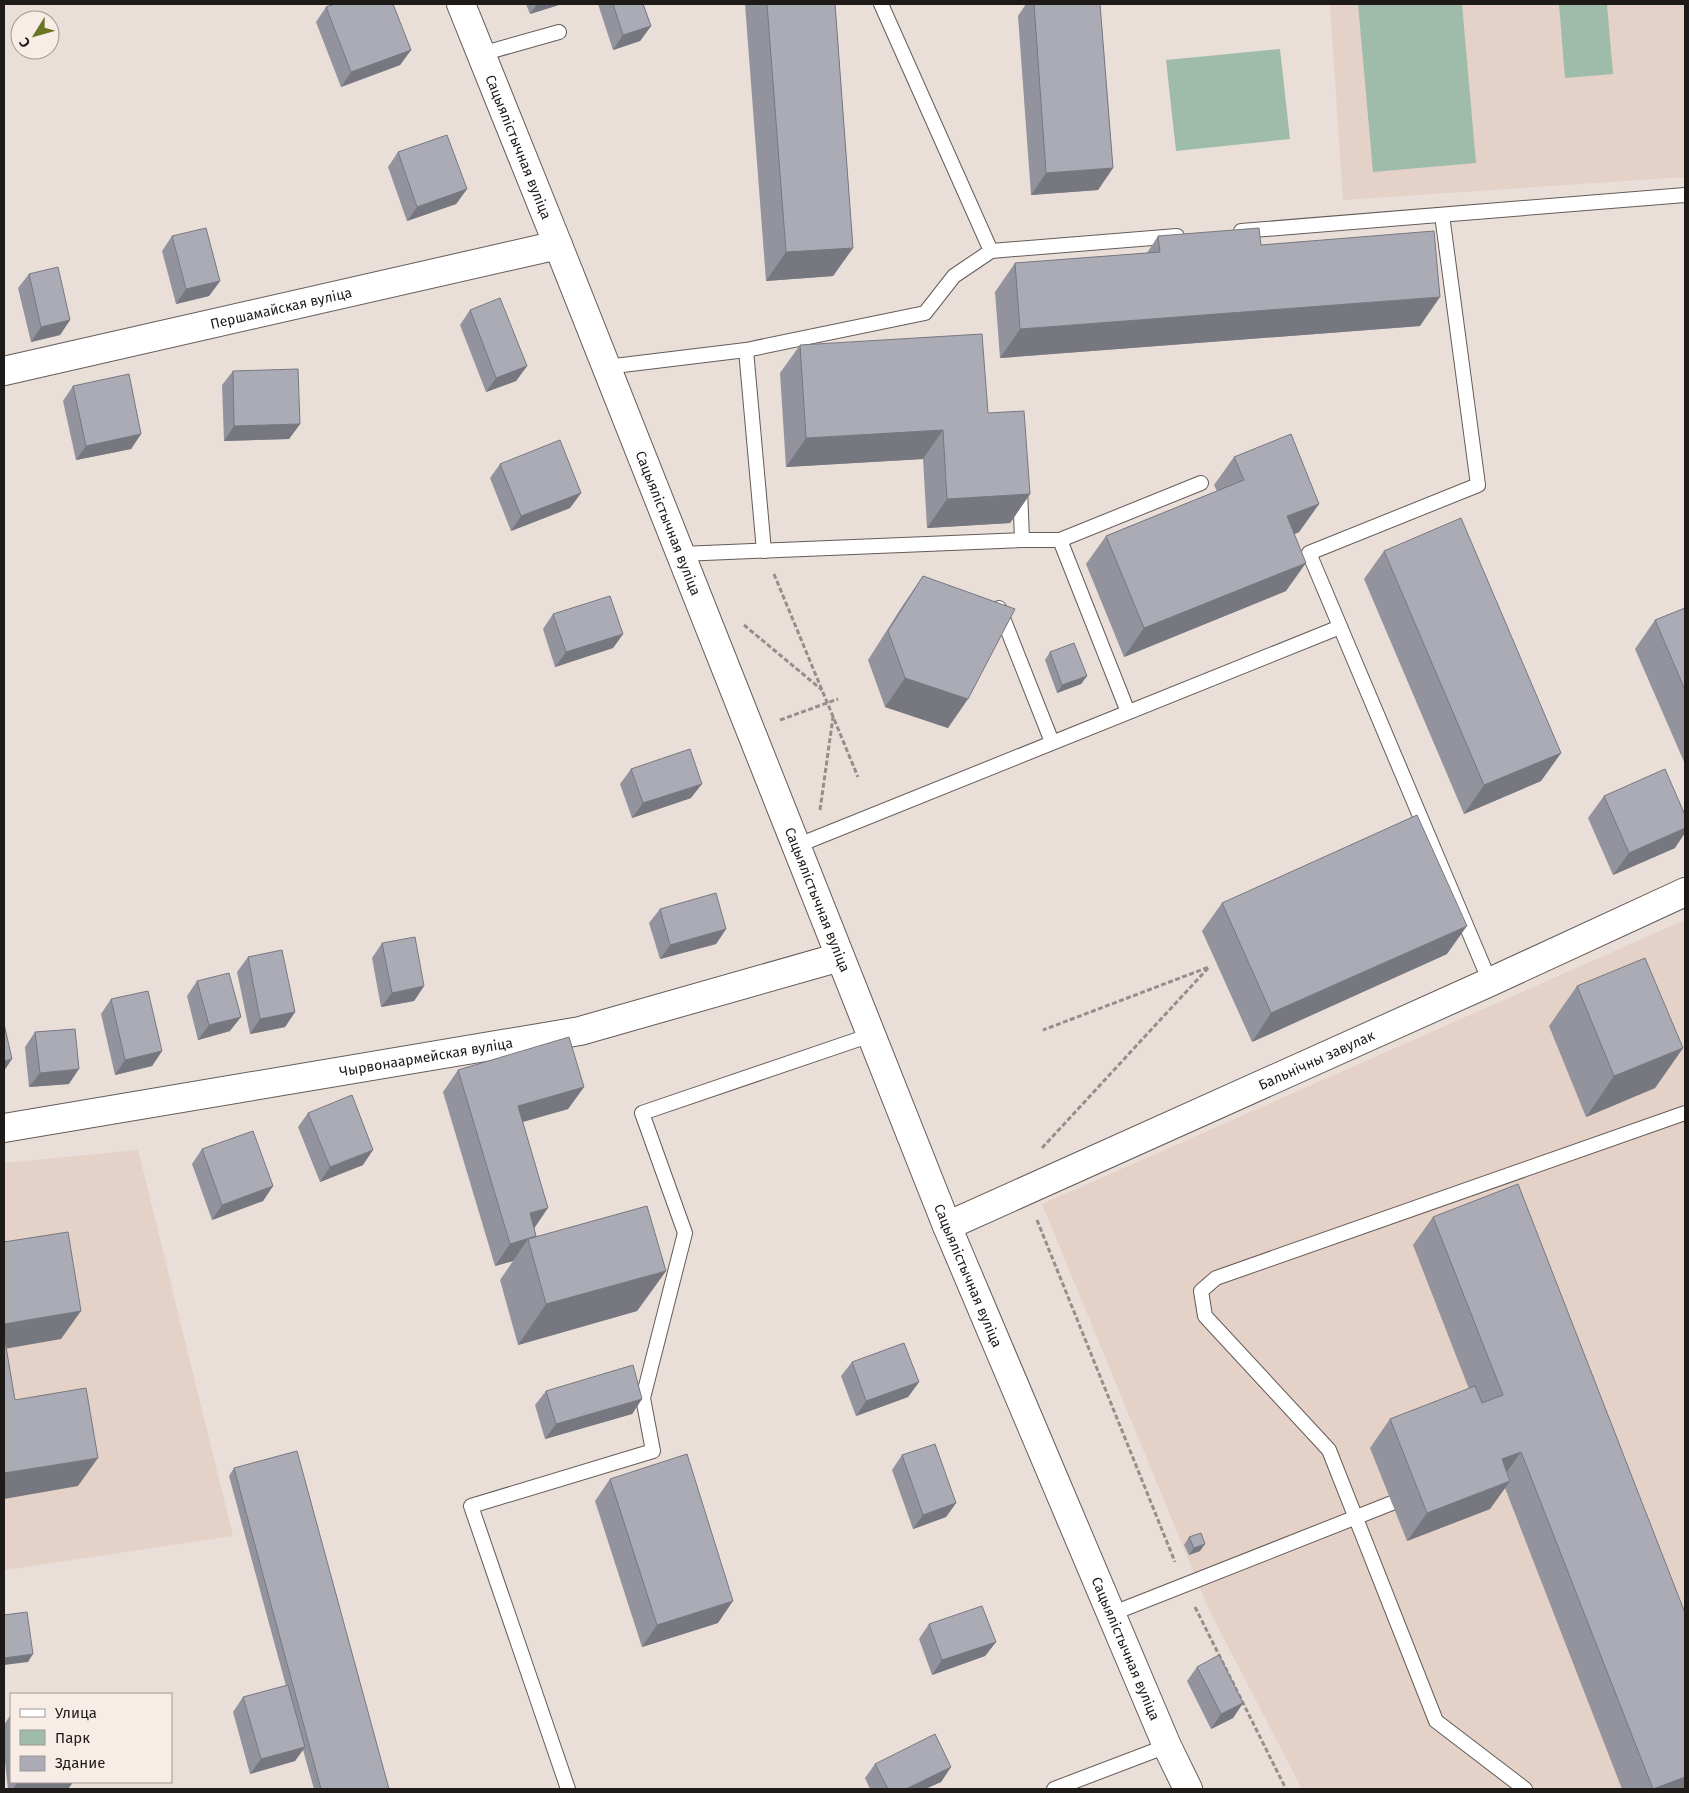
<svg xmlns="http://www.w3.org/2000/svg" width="1689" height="1793" viewBox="0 0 1689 1793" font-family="'Fira Sans',sans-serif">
<rect width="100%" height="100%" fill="#eaded9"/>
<g fill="#e4d1c7">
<polygon points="1330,4 1685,4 1685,177 1343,200"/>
<polygon points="1685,920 1685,1789 1302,1789 1210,1612 1042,1204"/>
<polygon points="138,1150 233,1536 4,1570 4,1163"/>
</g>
<g fill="#9fbcaa">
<polygon points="1358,4 1462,4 1476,163 1373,172"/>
<polygon points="1559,4 1607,4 1613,74 1565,78"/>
<polygon points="1280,49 1290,139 1176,151 1166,60"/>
</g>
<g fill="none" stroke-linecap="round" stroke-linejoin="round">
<defs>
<g id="lane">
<polyline points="881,4 991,251"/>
<polyline points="481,54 559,32"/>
<polyline points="1442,215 1478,485 1309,553 1490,982"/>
<polyline points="1241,231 1685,195"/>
<polyline points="746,350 764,551"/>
<polyline points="606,367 746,350 925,313 954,276 991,251 1177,236"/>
<polyline points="1022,540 1060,540"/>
<polyline points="681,554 1022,540 1020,488"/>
<polyline points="999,608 1052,742"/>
<polyline points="1128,712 1060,540 1201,483"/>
<polyline points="796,846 1340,627"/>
<polyline points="1111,1614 1392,1503"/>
<polyline points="568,1789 471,1506 653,1451 643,1398 685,1233 642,1113 871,1035"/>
<polyline points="1054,1789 1167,1746"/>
<polyline points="1525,1789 1436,1721 1329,1450 1205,1316 1201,1291 1216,1278 1685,1113"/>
</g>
<g id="street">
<path id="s1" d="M4,371L558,245"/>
<path id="s2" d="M4,1128L580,1031L840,957"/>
<path id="s3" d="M947,1226L1490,982L1685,892"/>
</g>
<g id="secondary">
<path id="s4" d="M461,4L558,245L947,1226L1167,1746L1188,1789"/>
</g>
</defs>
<use href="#lane" stroke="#655b57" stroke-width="16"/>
<use href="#street" stroke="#655b57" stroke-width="30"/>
<use href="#secondary" stroke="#655b57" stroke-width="30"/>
<g stroke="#978e8b" stroke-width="3" stroke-dasharray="5 2.5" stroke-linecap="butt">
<polyline points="774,574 858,777"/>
<polyline points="744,625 822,690"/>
<polyline points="780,720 838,699"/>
<polyline points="820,810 833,717"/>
<polyline points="1042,1148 1209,967 1043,1030"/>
<polyline points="1037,1220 1175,1562"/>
<polyline points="1195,1607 1286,1789"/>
</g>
<use href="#lane" stroke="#fff" stroke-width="14"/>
<use href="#street" stroke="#fff" stroke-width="28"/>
<use href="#secondary" stroke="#fff" stroke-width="28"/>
</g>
<g fill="#92939c">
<polygon points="526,4 562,4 530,14"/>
<polygon points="598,4 643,4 651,26 640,41 613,50"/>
<polygon points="745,4 835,4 853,248 833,276 766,281"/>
<polygon points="1026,4 1100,4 1113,168 1098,190 1031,195 1018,16"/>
<polygon points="326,7 411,50 400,65 341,87 316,22"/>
<polygon points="398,152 467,189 456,204 407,221 388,167"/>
<polygon points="172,236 220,281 209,296 176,304 162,251"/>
<polygon points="1158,236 1261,245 1420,326 1000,358 995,292 1015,263 1147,253"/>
<polygon points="29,274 70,320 60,335 31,342 18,288"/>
<polygon points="470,310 527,366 516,381 486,392 460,325"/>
<polygon points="800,345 988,413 1030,494 1010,523 927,528 923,459 786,467 780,373"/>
<polygon points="233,371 300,424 289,439 224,441 222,385"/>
<polygon points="73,386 141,434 131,449 76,460 63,401"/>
<polygon points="1234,457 1319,504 1299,532 1295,534 1286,591 1124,657 1086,564 1106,536 1217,491 1214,485"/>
<polygon points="500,464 581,493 570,508 511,531 490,478"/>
<polygon points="1384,551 1561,753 1541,781 1464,814 1364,579"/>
<polygon points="923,576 948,728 885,707 868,660 903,605"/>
<polygon points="1685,608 1685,764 1635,649 1655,620"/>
<polygon points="553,614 623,634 613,648 555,667 543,629"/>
<polygon points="1050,652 1087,676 1081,684 1057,693 1045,660"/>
<polygon points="631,769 691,798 632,818 620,784"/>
<polygon points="1604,796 1675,848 1613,875 1588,818"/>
<polygon points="1222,903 1447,954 1252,1042 1202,931"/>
<polygon points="660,909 726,929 716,944 660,959 649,923"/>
<polygon points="382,943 424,986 414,1001 381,1007 372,958"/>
<polygon points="248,957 295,1012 285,1027 250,1034 237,972"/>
<polygon points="197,981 230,1031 198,1040 187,996"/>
<polygon points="1577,986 1683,1048 1655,1088 1586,1117 1549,1026"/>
<polygon points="111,999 162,1051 152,1066 115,1075 101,1014"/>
<polygon points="35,1032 69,1084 29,1087 25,1047"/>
<polygon points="458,1070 584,1087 568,1109 522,1122 534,1228 536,1236 666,1271 637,1311 518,1345 500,1280 513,1261 495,1266 443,1092"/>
<polygon points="308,1113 363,1165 320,1182 298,1127"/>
<polygon points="202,1149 273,1186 263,1201 212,1220 192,1164"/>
<polygon points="1433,1217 1685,1789 1622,1789 1505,1488 1490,1509 1407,1541 1370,1448 1390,1419 1469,1389 1413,1245"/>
<polygon points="852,1362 919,1382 908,1397 856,1416 841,1376"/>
<polygon points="546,1391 642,1399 632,1414 545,1439 535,1405"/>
<polygon points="902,1455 956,1503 946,1517 913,1529 892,1470"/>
<polygon points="234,1468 389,1789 314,1789 303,1750 295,1761 250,1774 233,1712 243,1697 286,1686 229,1476"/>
<polygon points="610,1479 718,1623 642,1647 595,1501"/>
<polygon points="1189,1537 1200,1551 1189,1555 1184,1545"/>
<polygon points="929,1624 996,1642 985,1656 932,1675 919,1639"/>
<polygon points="1197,1667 1243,1703 1233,1718 1211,1729 1187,1681"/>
<polygon points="11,1714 11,1782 73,1782 68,1789 8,1789 4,1753 4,1725"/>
<polygon points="875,1764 951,1767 941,1782 925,1789 870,1789 865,1778"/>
</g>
<g fill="#77787f">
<polygon points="537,4 562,4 530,14"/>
<polygon points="651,26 640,41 613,50 623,35"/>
<polygon points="411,50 400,65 341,87 351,72"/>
<polygon points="1113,168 1098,190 1031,195 1046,173"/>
<polygon points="467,189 456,204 407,221 417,207"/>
<polygon points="853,248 833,276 766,281 786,252"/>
<polygon points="220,281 209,296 176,304 186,289"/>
<polygon points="1440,297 1420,326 1000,358 1020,329"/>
<polygon points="70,320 60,335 31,342 41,327"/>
<polygon points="527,366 516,381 486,392 496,378"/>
<polygon points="300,424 289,439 224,441 234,426"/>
<polygon points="943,430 923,459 786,467 806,438"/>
<polygon points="141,434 131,449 76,460 86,446"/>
<polygon points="581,493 570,508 511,531 521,516"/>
<polygon points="1030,494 1010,523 927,528 947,499"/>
<polygon points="1319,504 1299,532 1268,545 1287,516"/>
<polygon points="1306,563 1286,591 1124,657 1144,628"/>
<polygon points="623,634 613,648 555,667 566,652"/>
<polygon points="1087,676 1081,684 1057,693 1062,685"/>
<polygon points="905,678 968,699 948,728 885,707"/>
<polygon points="1561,753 1541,781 1464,814 1484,785"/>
<polygon points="702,784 691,798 632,818 643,803"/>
<polygon points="1685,828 1685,833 1675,848 1613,875 1629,853"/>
<polygon points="1467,926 1447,954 1252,1042 1271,1013"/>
<polygon points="726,929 716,944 660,959 670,945"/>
<polygon points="424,986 414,1001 381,1007 392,993"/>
<polygon points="295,1012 285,1027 250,1034 260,1019"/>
<polygon points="241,1017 230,1031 198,1040 209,1025"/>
<polygon points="1683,1048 1655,1088 1586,1117 1614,1076"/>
<polygon points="162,1051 152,1066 115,1075 125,1060"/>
<polygon points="12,1059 4,1071 4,1061"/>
<polygon points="79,1069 69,1084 29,1087 40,1073"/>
<polygon points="584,1087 568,1109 502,1128 518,1106"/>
<polygon points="373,1150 363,1165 320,1182 330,1167"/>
<polygon points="273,1186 263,1201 212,1220 222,1205"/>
<polygon points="548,1208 533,1230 530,1213"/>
<polygon points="528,1239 513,1261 495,1266 510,1244"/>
<polygon points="666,1271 637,1311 518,1345 546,1304"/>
<polygon points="81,1311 61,1339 4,1349 4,1324"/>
<polygon points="919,1382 908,1397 856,1416 866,1401"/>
<polygon points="642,1399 632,1414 545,1439 556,1424"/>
<polygon points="1521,1452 1501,1480 1502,1459"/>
<polygon points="98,1458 78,1486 4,1499 4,1473"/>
<polygon points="1510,1481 1490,1509 1407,1541 1427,1513"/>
<polygon points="956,1503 946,1517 913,1529 923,1515"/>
<polygon points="1205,1544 1200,1551 1189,1555 1194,1548"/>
<polygon points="733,1601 718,1623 642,1647 657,1625"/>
<polygon points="996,1642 985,1656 932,1675 942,1660"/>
<polygon points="33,1654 28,1662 4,1665 4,1658"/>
<polygon points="1243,1703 1233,1718 1211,1729 1221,1714"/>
<polygon points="305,1747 295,1761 250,1774 261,1759"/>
<polygon points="951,1767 941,1782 925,1789 906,1789"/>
<polygon points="1685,1777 1685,1789 1653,1789"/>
<polygon points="18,1782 73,1782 68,1789 13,1789"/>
</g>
<g fill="#aaabb5" stroke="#77787f">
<polygon points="335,4 393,4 411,50 351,72 326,7"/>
<polygon points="613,4 643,4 651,26 623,35"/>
<polygon points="767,4 835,4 853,248 786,252"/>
<polygon points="1034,4 1100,4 1113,168 1046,173"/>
<polygon points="447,135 467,189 417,207 398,152"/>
<polygon points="206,228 220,281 186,289 172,236"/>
<polygon points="1259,228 1261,245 1434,231 1440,297 1020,329 1015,263 1160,252 1158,236"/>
<polygon points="58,267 70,320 41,327 29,274"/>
<polygon points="500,298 527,366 496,378 470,310"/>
<polygon points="982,334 988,413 1024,411 1030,494 947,499 943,430 806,438 800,345"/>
<polygon points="298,369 300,424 234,426 233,371"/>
<polygon points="129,374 141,434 86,446 73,386"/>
<polygon points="1291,434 1319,504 1287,516 1306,563 1144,628 1106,536 1244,480 1234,457"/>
<polygon points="560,440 581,493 521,516 500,464"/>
<polygon points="1461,518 1561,753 1484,785 1384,551"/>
<polygon points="923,576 1015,609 968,699 905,678 888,631"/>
<polygon points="610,596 623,634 566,652 553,614"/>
<polygon points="1685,608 1685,690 1655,620"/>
<polygon points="1074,643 1087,676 1062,685 1050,652"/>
<polygon points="690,749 702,784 643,803 631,769"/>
<polygon points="1665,769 1685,815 1685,828 1629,853 1604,796"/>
<polygon points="1417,815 1467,926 1271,1013 1222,903"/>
<polygon points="716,893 726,929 670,945 660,909"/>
<polygon points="415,937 424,986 392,993 382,943"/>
<polygon points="282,950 295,1012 260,1019 248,957"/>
<polygon points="1645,958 1683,1048 1614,1076 1577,986"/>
<polygon points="229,973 241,1017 209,1025 197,981"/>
<polygon points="148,991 162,1051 125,1060 111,999"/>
<polygon points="4,1024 12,1059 4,1061"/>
<polygon points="75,1029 79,1069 40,1073 35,1032"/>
<polygon points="569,1037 584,1087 518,1106 548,1208 530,1213 536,1236 510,1244 458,1070"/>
<polygon points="352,1095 373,1150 330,1167 308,1113"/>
<polygon points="253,1131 273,1186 222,1205 202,1149"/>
<polygon points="1518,1184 1685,1613 1685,1777 1653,1789 1521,1452 1502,1459 1510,1481 1427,1513 1390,1419 1475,1386 1482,1403 1503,1395 1433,1217"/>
<polygon points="647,1206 666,1271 546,1304 528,1239"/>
<polygon points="68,1232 81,1311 4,1324 4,1242"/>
<polygon points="4,1335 15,1400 86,1388 98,1458 4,1473"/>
<polygon points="904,1343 919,1382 866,1401 852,1362"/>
<polygon points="633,1365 642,1399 556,1424 546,1391"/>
<polygon points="935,1444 956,1503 923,1515 902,1455"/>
<polygon points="297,1451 389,1789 321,1789 234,1468"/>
<polygon points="687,1454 733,1601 657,1625 610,1479"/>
<polygon points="1201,1533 1205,1544 1194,1548 1189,1537"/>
<polygon points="982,1606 996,1642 942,1660 929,1624"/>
<polygon points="27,1612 33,1654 4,1658 4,1615"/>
<polygon points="1219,1655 1243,1703 1221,1714 1197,1667"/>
<polygon points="288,1685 305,1747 261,1759 243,1697"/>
<polygon points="935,1734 951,1767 906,1789 888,1789 875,1764"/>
</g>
<g text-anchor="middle" stroke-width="4.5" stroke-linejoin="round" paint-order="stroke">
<g font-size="14" fill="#1e1a18" stroke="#f8ece6">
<text dy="5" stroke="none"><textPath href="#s4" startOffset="154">Сацыялістычная вуліца</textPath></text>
<text dy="5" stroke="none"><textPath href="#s1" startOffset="284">Першамайская вуліца</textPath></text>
<text dy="5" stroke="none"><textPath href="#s4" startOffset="559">Сацыялістычная вуліца</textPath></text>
<text dy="5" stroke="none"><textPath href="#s4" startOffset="964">Сацыялістычная вуліца</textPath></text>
<text dy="5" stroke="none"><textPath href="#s2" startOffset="428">Чырвонаармейская вуліца</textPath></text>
<text dy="5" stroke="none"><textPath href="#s3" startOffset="405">Бальнічны завулак</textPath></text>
<text dy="5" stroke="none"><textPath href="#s4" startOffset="1369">Сацыялістычная вуліца</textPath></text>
<text dy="5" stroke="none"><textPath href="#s4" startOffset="1774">Сацыялістычная вуліца</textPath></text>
</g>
</g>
<rect width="1689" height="1793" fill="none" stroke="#1e1a18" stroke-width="10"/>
<rect x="10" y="1693" width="162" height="90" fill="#f8ece6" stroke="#a19894"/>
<rect x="20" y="1709" width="25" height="8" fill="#ffffff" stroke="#a19894"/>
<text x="55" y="1718" font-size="15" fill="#1e1a18">Улица</text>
<rect x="20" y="1730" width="25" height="15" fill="#9fbcaa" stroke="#a19894"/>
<text x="55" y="1743" font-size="15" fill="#1e1a18">Парк</text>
<rect x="20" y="1756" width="25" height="15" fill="#aaabb5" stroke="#a19894"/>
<text x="55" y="1768" font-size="15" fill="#1e1a18">Здание</text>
<g transform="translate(35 35) rotate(233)"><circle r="24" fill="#f8ece6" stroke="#a19894"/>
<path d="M0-4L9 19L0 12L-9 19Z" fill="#687622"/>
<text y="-8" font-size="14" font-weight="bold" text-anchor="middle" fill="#1e1a18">С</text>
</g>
</svg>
